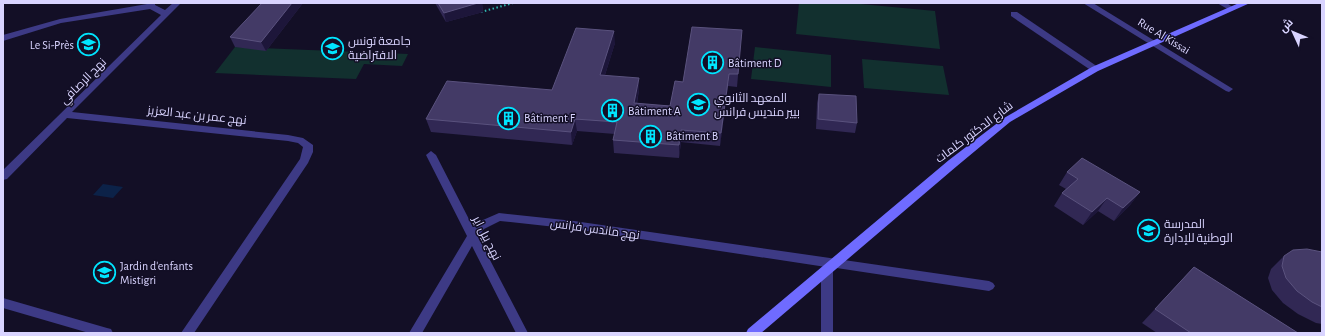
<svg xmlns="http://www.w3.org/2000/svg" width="1325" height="336" viewBox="0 0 1325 336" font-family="'Alegreya Sans',Cairo,sans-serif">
<rect width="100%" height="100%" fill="#130f26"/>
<g fill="#12302f">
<polygon points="799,3 850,3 935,11 940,49 796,34"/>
<polygon points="235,47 408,54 402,66 364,64 356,79 215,73"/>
<polygon points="755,47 831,55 831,87 751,79"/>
<polygon points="862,59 943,66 949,95 864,88"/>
</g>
<polygon fill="#0c2248" points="103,184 123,187 113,198 93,195"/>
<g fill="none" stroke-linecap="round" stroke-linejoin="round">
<polyline stroke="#2fb8b0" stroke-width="2" stroke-dasharray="1.5 2.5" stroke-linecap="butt" points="481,12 513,3"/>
<g fill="#3d3a85" fill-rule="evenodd">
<polygon points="147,3 155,3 155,5 165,10 173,3 181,3 72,112 288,135 303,138 313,145 313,152 308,163 194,333 181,333 300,159 303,147 298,143 288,141 67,118 7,179 3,180 3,170 161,15 150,9 61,23 3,41 3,35 60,19 147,4"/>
<polygon points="1083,3 1093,3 1233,89 1229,92 1226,91"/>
<polygon points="1217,3 1227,3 1235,9 1231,11"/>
<polygon points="1011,12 1017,12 1098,67 1099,69 1098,71 1092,71 1011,16"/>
<polygon points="431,151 436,155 473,227 476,223 499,213 574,221 989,281 993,283 995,286 993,289 989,291 830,267 833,271 833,333 821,333 821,271 823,268 826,267 574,229 500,221 484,229 478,237 528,333 516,333 472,246 422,333 409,333 467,236 426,155"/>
<polygon points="3,298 107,328 111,329 113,333 89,333 3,308"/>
</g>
<polygon fill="#6f6bff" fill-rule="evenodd" points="1239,3 1250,3 1098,71 1010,122 957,166 761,333 746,333 748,329 949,160 1004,118 1092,67"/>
</g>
<g fill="#312854">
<polygon points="262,3 303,3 266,51 235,47 230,37"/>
<polygon points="435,3 482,3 483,12 446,22"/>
<polygon points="742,30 737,87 728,86 720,146 681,142 679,158 614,153 613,140 615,134 577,131 572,145 431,132 426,119 552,90 615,43 605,75 639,90 637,104 670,106 683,82"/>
<polygon points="819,94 857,123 855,133 816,129 817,103"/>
<polygon points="1067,172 1140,192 1130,205 1114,221 1098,211 1083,225 1054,206 1062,193 1066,189 1059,185"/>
<polygon points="1322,252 1322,324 1316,323 1298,314 1283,303 1272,290 1268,278 1271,269 1284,256"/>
<polygon points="1194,267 1298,333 1157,333 1142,323"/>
</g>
<g fill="#1d163a">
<polygon points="292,3 303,3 266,51 261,42"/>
<polygon points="478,3 482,3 483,12 446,22 444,13"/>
<polygon points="614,31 615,43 601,87 600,75"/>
<polygon points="729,74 728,86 720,146 721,133"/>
<polygon points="639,78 639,90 634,116 634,103"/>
<polygon points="575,119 577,131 572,145 571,132"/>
<polygon points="681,130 681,142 679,158 679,145"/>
<polygon points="1140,192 1130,205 1114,221 1123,208"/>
<polygon points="1107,198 1098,211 1083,225 1092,212"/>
</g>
<g fill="#433a66" stroke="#5a527e">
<polygon points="262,3 292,3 261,42 230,37"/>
<polygon points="438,3 478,3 444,13"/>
<polygon points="692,27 742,30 738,74 729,74 721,133 681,130 679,145 613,140 617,122 575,119 571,132 426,119 447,81 552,90 576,28 614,31 600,75 639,78 634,103 670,106 675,81 683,82"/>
<polygon points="819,94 856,96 857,123 818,119"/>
<polygon points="1082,158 1140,192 1123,208 1107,198 1092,212 1062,193 1078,179 1067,172"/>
<polygon points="1307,249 1322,252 1322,307 1312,302 1297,291 1286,278 1282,266 1284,256 1293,250"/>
<polygon points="1194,267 1298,333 1191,333 1155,309"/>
</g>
<defs>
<symbol id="school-ring" viewBox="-11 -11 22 22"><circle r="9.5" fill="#130f26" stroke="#00e5ff" stroke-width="1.5"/><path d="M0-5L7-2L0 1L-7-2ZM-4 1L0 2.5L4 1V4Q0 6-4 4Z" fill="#00e5ff"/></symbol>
<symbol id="university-ring" viewBox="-11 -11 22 22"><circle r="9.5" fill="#130f26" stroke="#00e5ff" stroke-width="1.5"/><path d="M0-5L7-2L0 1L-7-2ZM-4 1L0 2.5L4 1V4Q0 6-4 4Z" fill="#00e5ff"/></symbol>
<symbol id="building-ring" viewBox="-11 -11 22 22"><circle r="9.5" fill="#130f26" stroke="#00e5ff" stroke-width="1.5"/><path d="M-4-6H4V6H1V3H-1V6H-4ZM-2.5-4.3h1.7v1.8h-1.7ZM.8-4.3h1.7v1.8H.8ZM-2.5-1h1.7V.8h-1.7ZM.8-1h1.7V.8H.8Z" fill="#00e5ff"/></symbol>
</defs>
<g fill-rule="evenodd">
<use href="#school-ring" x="76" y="32" width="25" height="25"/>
<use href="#university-ring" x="320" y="36" width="25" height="25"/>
<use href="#building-ring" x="700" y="50" width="25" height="25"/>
<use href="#school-ring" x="686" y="92" width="25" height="25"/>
<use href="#building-ring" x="600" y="98" width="25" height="25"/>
<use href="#building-ring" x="496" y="106" width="25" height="25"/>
<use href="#building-ring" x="638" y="124" width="25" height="25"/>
<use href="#university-ring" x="1136" y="218" width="25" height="25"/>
<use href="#school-ring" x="92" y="260" width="25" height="25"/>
</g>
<g text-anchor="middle" stroke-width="3" stroke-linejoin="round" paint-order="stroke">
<g font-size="12" fill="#d9d4ff" stroke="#130f26">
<text transform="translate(1164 36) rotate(31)" y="4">Rue Al Kissai</text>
<text transform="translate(83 81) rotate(-45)" y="4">نهج الرصافي</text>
<text transform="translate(197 115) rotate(6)" y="4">نهج عمر بن عبد العزيز</text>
<text transform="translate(974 132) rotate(-37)" y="4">شارع الدكتور كلمات</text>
<text transform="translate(595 229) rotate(8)" y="4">نهج ماندس فرانس</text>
<text transform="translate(487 238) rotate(63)" y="4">نهج بيل اير</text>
</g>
<g font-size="12" fill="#d9d4ff" stroke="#130f26" text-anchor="start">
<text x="348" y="45">جامعة تونس<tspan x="348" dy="14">الافتراضية</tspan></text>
<text x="74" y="49" text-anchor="end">Le Si-Près</text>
<text x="728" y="67">Bâtiment D</text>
<text x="714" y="102">المعهد الثانوي<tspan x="714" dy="14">بيير منديس فرانس</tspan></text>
<text x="628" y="115">Bâtiment A</text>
<text x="524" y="122">Bâtiment F</text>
<text x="666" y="140">Bâtiment B</text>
<text x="1164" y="228">المدرسة<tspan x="1164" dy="14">الوطنية للإدارة</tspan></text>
<text x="120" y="270">Jardin d'enfants<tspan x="120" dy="14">Mistigri</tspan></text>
</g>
</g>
<rect width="1325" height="336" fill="none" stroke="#d9d4ff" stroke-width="8"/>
<g transform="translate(1293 32) rotate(314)" stroke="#130f26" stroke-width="3" paint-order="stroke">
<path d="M0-3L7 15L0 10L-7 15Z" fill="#d9d4ff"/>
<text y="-6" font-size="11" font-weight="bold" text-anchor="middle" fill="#d9d4ff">ش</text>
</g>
</svg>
